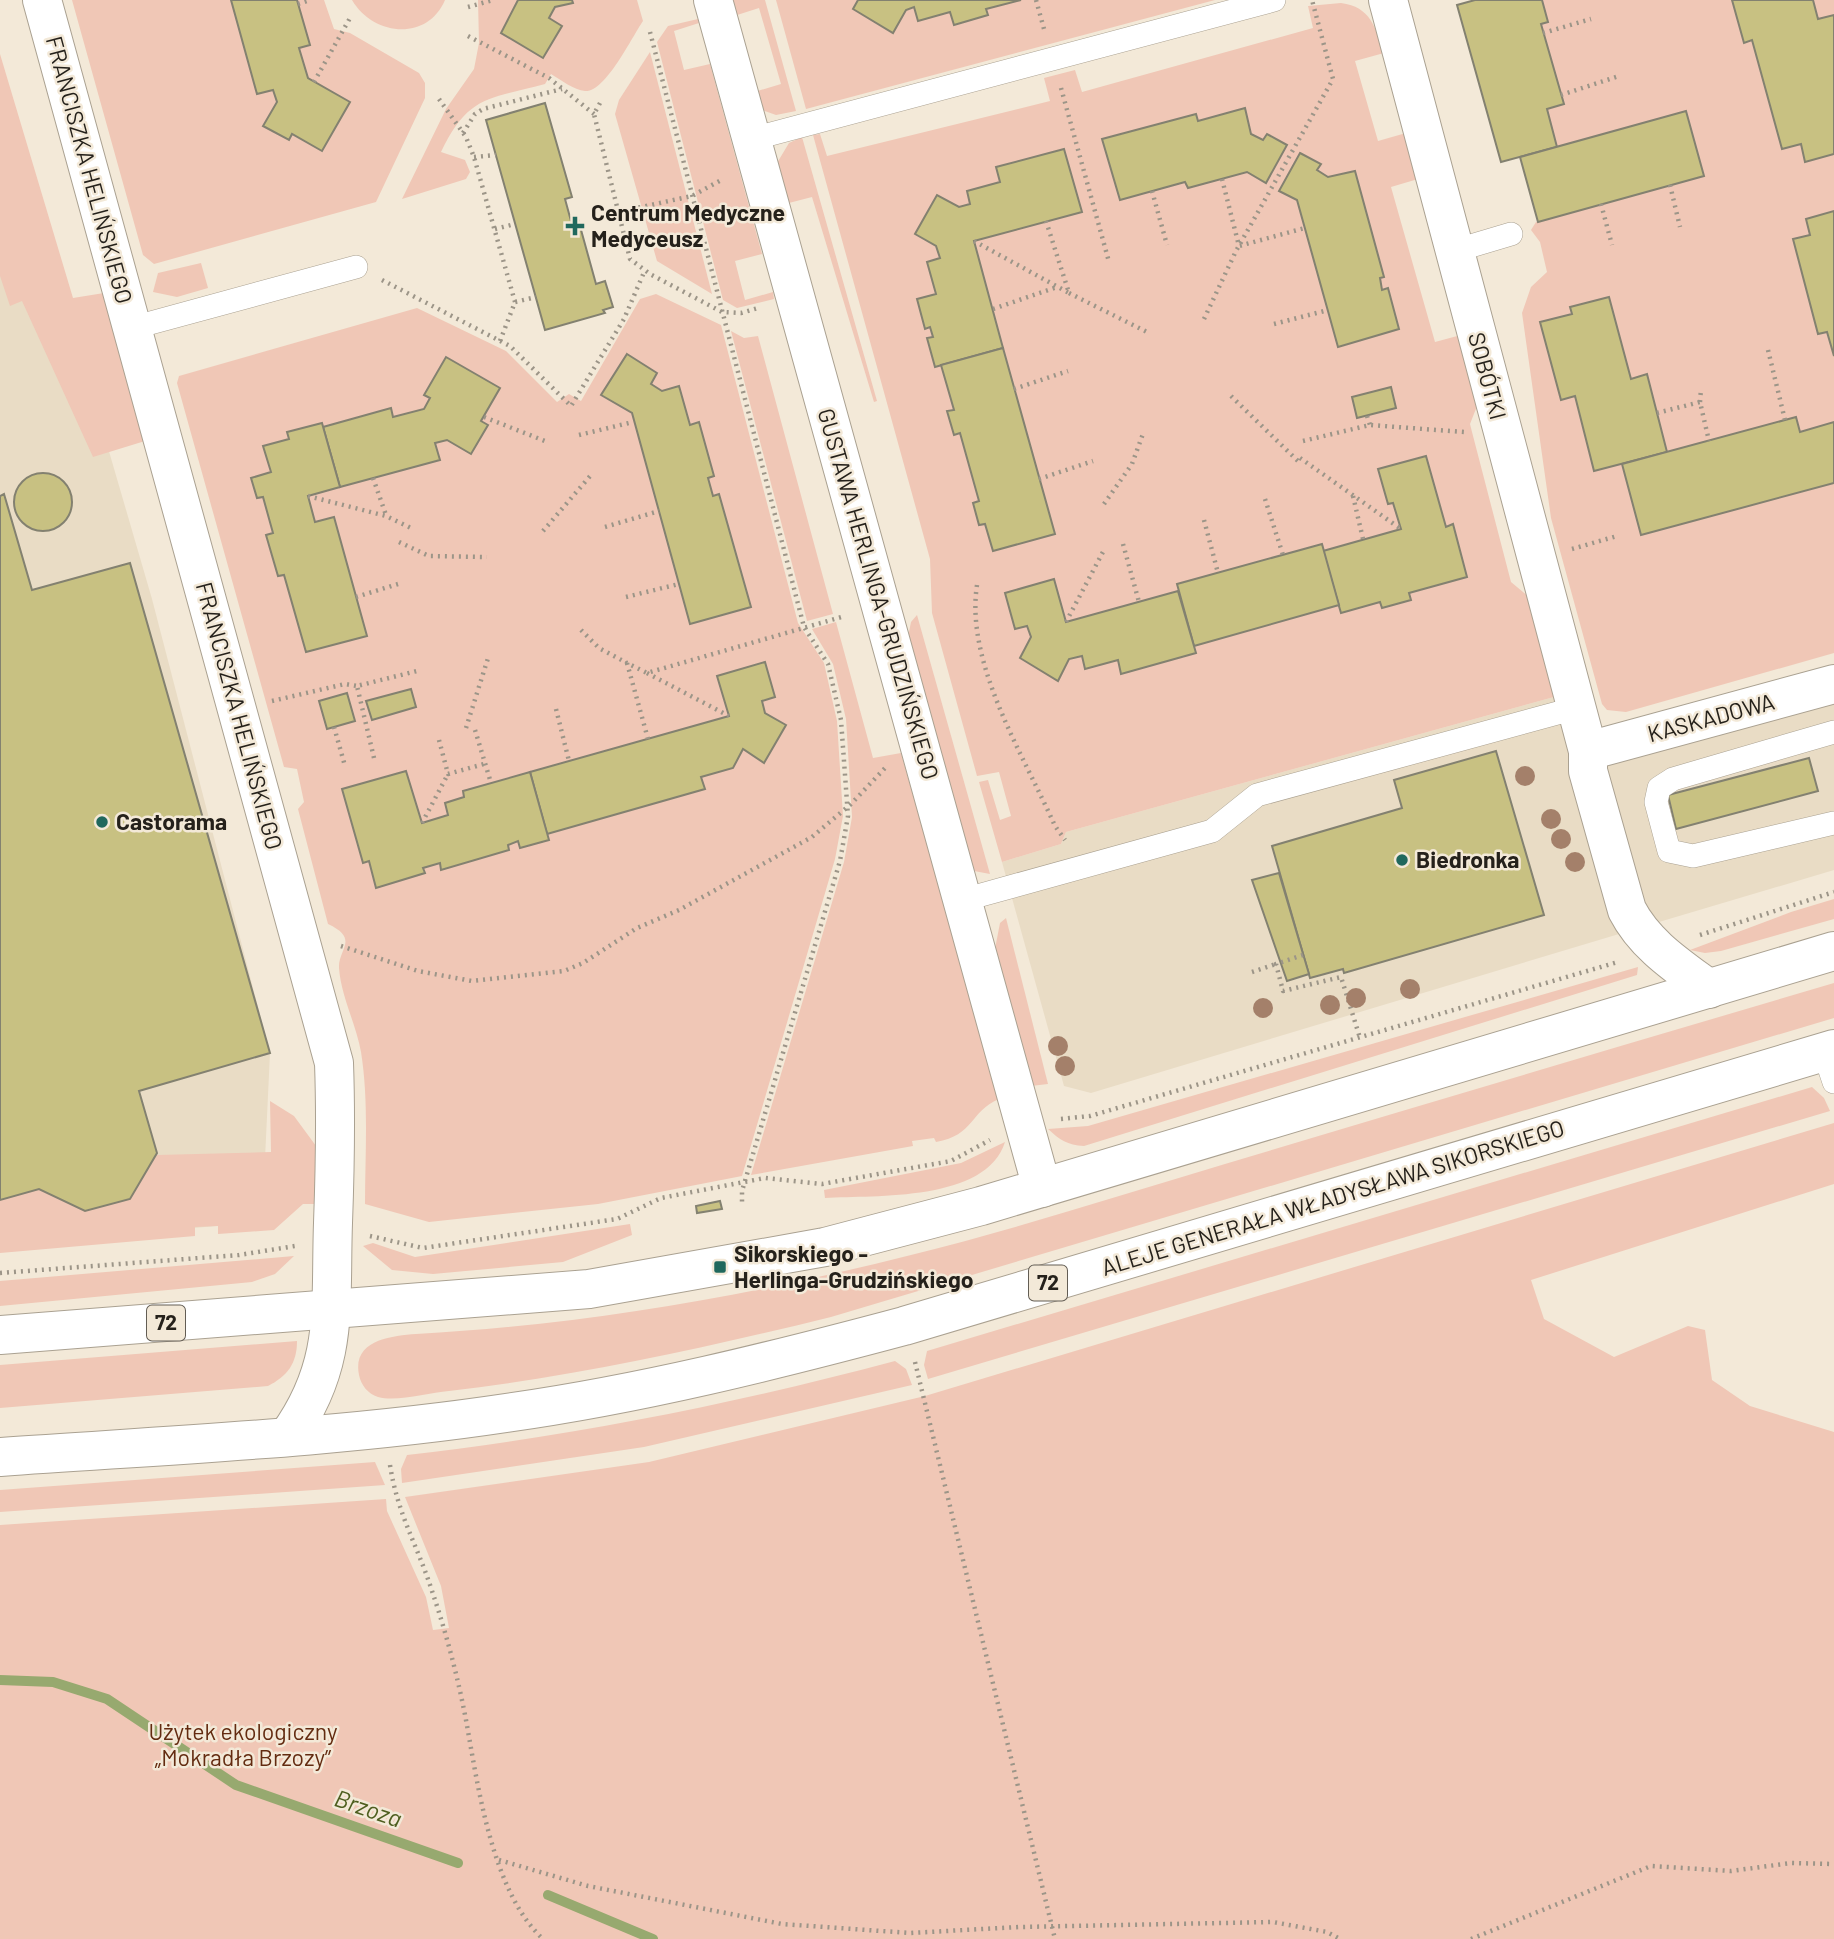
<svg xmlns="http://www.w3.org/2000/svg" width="1834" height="1939" viewBox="0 0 1834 1939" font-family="Barlow,sans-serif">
<rect width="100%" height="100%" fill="#f3e9d8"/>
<g fill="#e9dcc5">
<polygon points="0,77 152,599 270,1053 262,1222 0,1245"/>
<polygon points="1554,697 1619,934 1091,1093 1064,1086 1002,862 1061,844 1066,832"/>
<polygon points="1834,701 1834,870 1659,922 1646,907 1606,769 1610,761"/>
</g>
<g fill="#f0c7b6">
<polygon points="72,0 324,0 334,29 350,33 419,73 425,83 425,98 376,202 154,264 143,255"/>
<path d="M352,0H445C427,42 373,36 352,0Z"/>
<path d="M478,0H637L643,21C632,37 605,93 585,91C574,90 561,80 551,74L545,84C489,99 468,95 441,152L465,160L470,172L466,179L402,199L446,109L474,69L479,43Z"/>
<polygon points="729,0 765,0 796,111 776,115 762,110 754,92 781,84 759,8 734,16"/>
<polygon points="776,0 1215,0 806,109"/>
<polygon points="1542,0 1834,0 1834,653 1626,712 1607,710 1602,704 1551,518 1522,313 1531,287 1547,272 1540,242 1531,230 1536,222 1704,175 1686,111 1557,147 1547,109 1563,104 1541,24 1548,22"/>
<path d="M1341,3C1371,7 1375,27 1384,53L1355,61L1378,141L1406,133L1418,179L1391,187L1435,342L1461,335L1479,401L1470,424L1472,432L1511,582L1529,597L1554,697L1066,832L1061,844L1002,862L979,782L988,780L1000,820L1011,816L999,772L977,776L932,613L930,559L813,135L820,134L827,156L1050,101L1044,78L1075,70L1082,92L1313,28L1308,6Z"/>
<polygon points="698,19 699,23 674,31 684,70 710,64 762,254 735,261 745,300 773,292 774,299 737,308 723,300 657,42 668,26"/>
<polygon points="650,52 712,294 657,261 615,114 619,100"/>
<polygon points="0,54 73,298 104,293 145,441 93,457 22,301 10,306 0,276"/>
<polygon points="802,137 877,401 874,402 812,197 785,204 777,163 789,143"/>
<polygon points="201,263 208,288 177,297 153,292 158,273"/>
<path d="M656,294L721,325L798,623L824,663L837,721L843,816L835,859L742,1176L598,1204L429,1222L365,1204C365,1154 369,1102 361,1052C356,1024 341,996 339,968C338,949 360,939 328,924L298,809L304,802L297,769L284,767L177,383L179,376L417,308L506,351L557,402L569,394L581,401L640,299Z"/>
<polygon points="731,331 744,338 758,336 833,614 807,621"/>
<polygon points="917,615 990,874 974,871 908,637 911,622"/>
<path d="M836,622L873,758L901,753L999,1099C969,1112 975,1135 936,1142L934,1138L912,1141L913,1146L751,1175L844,862L852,817L846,719L833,664L812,629Z"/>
<polygon points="1834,899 1834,919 1721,951 1705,953 1690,950 1791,912"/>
<polygon points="1006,918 1048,1084 1031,1086 994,954 1000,923"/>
<path d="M1638,967L1637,975L1084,1146C1067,1145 1060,1140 1048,1129L1088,1126Z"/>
<path d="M1834,983V1018L831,1317C705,1348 578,1376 449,1391C428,1393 397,1402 378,1397C368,1394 361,1385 359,1375C352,1340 391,1336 416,1334C582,1325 749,1296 911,1255C1016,1229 1121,1195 1225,1164C1428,1103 1631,1043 1834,983Z"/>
<polygon points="1812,1087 1824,1098 1830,1111 928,1379 924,1365 927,1351"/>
<polygon points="270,1101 294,1116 319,1150 314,1204 303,1204 274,1230 218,1234 218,1226 195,1227 195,1236 0,1253 0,1200 39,1189 130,1198 157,1155 271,1152"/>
<polygon points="1834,1123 1834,1184 1531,1280 1544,1319 1614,1357 1688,1326 1705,1330 1712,1380 1750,1406 1834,1432 1834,1939 0,1939 0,1525 386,1499 387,1511 426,1597 433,1630 449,1628 441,1586 405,1497 649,1462 925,1396"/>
<path d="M1005,1142C986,1202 876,1195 825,1198L824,1190L961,1163Z"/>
<polygon points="630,1224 632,1235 563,1262 433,1274 392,1270 363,1246 373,1243 415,1257"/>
<polygon points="294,1256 275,1274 252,1282 0,1306 0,1281"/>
<path d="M297,1341C297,1364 287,1376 268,1386L0,1408V1365Z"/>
<path d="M895,1361L906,1369L912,1385L644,1447L402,1483L401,1469L407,1455C572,1436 734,1404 895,1361Z"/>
<polygon points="375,1462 385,1485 0,1512 0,1490"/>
</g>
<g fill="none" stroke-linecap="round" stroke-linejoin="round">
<g stroke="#97a96f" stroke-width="10">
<polyline points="0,1680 53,1682 107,1699 236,1785 458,1863"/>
<polyline points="548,1895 653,1939"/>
</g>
</g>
<g fill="#c8c182" stroke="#838170" stroke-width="2">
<polygon points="231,0 297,0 310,45 299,48 308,78 350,102 322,151 292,134 289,140 263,126 277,102 273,90 257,94"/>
<polygon points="518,0 572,0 573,3 555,7 549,18 562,26 543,58 501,33"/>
<polygon points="858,0 1021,0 986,9 988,15 954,25 950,12 918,21 914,7 906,10 893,33 853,9"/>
<polygon points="1475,0 1542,0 1548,22 1541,24 1564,104 1547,109 1557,147 1501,162 1457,5"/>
<polygon points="1732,0 1813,0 1818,19 1834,15 1834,154 1805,162 1801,144 1782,149 1752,40 1744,43"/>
<polygon points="545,103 572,197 565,199 571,221 578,219 596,284 605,281 613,307 603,310 605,313 545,330 486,120"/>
<polygon points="1245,108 1251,134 1263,140 1267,134 1287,145 1266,183 1247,172 1188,188 1185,182 1120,200 1102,139 1196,114 1198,121"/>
<polygon points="1686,111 1704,176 1538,222 1520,157"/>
<polygon points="1064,149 1082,212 974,241 1003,348 935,367 927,338 933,337 930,327 925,329 917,299 936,294 927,262 940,258 936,246 915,234 937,195 959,207 970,204 967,191 1000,182 996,167"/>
<polygon points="1300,153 1321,164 1317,170 1328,177 1355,171 1384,277 1380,278 1382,290 1388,288 1399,329 1338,347 1297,200 1279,191"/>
<polygon points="1834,211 1834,356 1827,332 1818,334 1793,239 1810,235 1806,219"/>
<polygon points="1609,297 1631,379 1647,374 1667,452 1594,471 1575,396 1561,400 1540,322 1572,314 1570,307"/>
<polygon points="1003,348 1055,534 993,551 985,524 979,525 973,503 979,501 960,433 954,435 947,411 954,410 941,365"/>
<polygon points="627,354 657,373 651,384 662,391 679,386 690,425 699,422 714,476 708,478 713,496 719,494 751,607 690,624 632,413 601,395"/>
<polygon points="446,357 500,388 481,421 488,425 471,454 447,440 435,443 440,460 340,487 323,427 391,408 393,417 424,409 430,398 424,395"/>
<polygon points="1391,387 1396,408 1357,418 1352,397"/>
<polygon points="1796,417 1800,432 1834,422 1834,483 1641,535 1622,464"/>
<polygon points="322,423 340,487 308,496 315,522 334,517 367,636 306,652 284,575 278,576 266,535 273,533 263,497 257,498 251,478 271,472 263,446 289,439 287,432"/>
<polygon points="1426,456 1446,527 1453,524 1467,577 1409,593 1411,600 1382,608 1380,602 1341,613 1323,551 1401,529 1393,503 1388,504 1378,469"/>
<circle cx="43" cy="502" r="29"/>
<polygon points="4,494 32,590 130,563 270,1053 139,1091 157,1153 130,1199 85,1211 39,1189 0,1200 0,496"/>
<polygon points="1322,544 1339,605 1194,646 1177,584"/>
<polygon points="1054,579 1066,622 1178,591 1196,653 1121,674 1118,660 1085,669 1082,656 1069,659 1058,681 1020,658 1031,637 1027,626 1015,629 1005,593"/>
<polygon points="765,662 775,697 762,701 765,713 786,725 764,763 743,749 733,768 701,777 705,789 547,834 530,772 729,716 717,676"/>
<polygon points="411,689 416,707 372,720 366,701"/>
<polygon points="347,693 355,721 327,729 319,701"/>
<polygon points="1496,751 1544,915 1344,973 1343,969 1310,978 1272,846 1402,808 1394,780"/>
<polygon points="1809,758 1818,791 1676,829 1668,795"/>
<polygon points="406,771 422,823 448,815 445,803 464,797 463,791 530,772 549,840 520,848 518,841 508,845 509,850 441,870 440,863 423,868 425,873 376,888 369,861 363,863 342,789"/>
<polygon points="1279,873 1309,974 1287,981 1252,880"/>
<polygon points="720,1201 722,1209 697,1213 696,1206"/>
</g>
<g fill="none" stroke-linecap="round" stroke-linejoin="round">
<defs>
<g id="service">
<polyline points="752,139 1274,0"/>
<polyline points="1454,251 1511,234"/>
<polyline points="132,328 356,267"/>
<polyline points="1834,732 1673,779 1659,788 1656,802 1669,851 1693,856 1834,823"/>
<polyline points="963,900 1212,831 1257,795 1576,708"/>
<polyline points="1824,1052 1834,1082"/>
</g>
<g id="minor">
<path d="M42,0L334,1063C336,1117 335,1169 333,1223C330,1306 340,1364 288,1436"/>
<polyline points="713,0 1042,1188"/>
<path d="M1388,0L1588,751V771L1627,910C1645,945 1678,966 1709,989"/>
<polyline points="1588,751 1834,684"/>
</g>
<g id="primary">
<polyline points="0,1335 589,1289 825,1247 981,1206 1834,951"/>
<path d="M0,1457C169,1445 339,1438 506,1413C641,1394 773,1361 904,1326L1834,1049"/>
</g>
</defs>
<use href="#service" stroke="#aaa191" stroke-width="24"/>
<use href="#minor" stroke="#aaa191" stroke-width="40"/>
<use href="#primary" stroke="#aaa191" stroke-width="40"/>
<g stroke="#9c9588" stroke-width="4.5" stroke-dasharray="2 5" stroke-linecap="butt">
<polyline points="1036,0 1044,29"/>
<polyline points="298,4 310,0"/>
<polyline points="468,7 493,0"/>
<polyline points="650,32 804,627 828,664 841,720 848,816 840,861 742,1191 742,1204"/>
<polyline points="1543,33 1591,19"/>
<polyline points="468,36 549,78 594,114"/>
<polyline points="314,82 350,18"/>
<polyline points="1061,88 1109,262"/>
<polyline points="1561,95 1619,76"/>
<polyline points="439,99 466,137 474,157 515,302"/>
<polyline points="600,103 594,114 630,259 650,274 722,312 741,313 758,308"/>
<polyline points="463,133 475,114 483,109 562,89"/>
<polyline points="474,157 496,155"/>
<polyline points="1222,179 1239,246 1305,228"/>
<polyline points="1670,185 1680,227"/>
<polyline points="1152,191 1167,245"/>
<polyline points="1601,204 1612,245"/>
<polyline points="618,212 692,196 723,179"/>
<polyline points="495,229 515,224"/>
<polyline points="974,241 1069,293 1046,221"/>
<polyline points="382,280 510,346 571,406 624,319 645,270"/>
<polyline points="1069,293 1147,332"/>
<polyline points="993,309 1057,287"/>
<polyline points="1204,319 1236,251 1333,79 1312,0"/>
<polyline points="1274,324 1328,310"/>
<polyline points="500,341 515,302 536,297"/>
<polyline points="1768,350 1785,420"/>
<polyline points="1014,389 1068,371"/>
<polyline points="1231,396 1299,462"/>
<polyline points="1700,402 1701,389"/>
<polyline points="1657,413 1700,402 1709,441"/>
<polyline points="1367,416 1370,425"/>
<polyline points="484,417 545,441"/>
<polyline points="579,435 633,422"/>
<polyline points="1303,441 1370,425 1464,432"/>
<polyline points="1300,458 1401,529"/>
<polyline points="373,478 386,515"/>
<polyline points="1039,479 1093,461"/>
<polyline points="308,496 386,516 411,528"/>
<polyline points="1353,496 1363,539"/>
<polyline points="1265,499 1283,555"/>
<polyline points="1104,504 1132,464 1144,431"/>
<polyline points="1204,520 1218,573"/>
<polyline points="605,527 659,511"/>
<polyline points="543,531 591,475"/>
<polyline points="399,542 429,556 487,557"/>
<polyline points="1123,544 1139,602"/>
<polyline points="1572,549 1617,536"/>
<path d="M977,585C965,663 1023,754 1055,826L1065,840"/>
<polyline points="356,597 398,584"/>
<polyline points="626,597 679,584"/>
<polyline points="1066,622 1104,550"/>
<polyline points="581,630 599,648 627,663"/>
<polyline points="647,673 729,716"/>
<polyline points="272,701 345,684 357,686"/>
<polyline points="556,709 569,761"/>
<polyline points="334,727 345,766"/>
<polyline points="466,728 489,655"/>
<polyline points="475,730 491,783"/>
<polyline points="648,739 627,663 647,673 845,616"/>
<polyline points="439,740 448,774 484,764"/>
<polyline points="374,758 357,686 421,670"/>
<polyline points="422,823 448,774"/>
<polyline points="1700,935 1834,892"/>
<polyline points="341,946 418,971 472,981 564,971 583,963 637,928 679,910 812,837 851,804 886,767"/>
<polyline points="1303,955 1276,964 1283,991 1341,977 1360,1038"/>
<polyline points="1252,972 1276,964"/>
<polyline points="1061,1119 1090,1116 1618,962"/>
<polyline points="370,1236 423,1248 617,1219 661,1198 765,1178 822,1184 951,1161 990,1140"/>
<polyline points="0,1273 239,1255 295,1246"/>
<polyline points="915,1362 1055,1939"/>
<path d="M390,1465C398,1516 417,1544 432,1591C446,1632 458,1678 466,1720C478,1786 492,1892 543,1939"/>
<polyline points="499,1860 588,1886 782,1924 910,1933 1019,1927 1273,1922 1327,1932 1340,1939"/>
<polyline points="1471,1939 1651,1866 1731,1871 1791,1863 1834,1864"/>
</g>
<use href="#service" stroke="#fff" stroke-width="23"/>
<use href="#minor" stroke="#fff" stroke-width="38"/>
<use href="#primary" stroke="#fff" stroke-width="38"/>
</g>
<g fill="#a4806a">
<circle cx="1525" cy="776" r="10"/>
<circle cx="1551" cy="819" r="10"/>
<circle cx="1561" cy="839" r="10"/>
<circle cx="1575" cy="862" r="10"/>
<circle cx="1410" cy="989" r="10"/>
<circle cx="1356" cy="998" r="10"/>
<circle cx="1330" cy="1005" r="10"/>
<circle cx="1263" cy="1008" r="10"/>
<circle cx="1058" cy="1046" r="10"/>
<circle cx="1065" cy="1066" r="10"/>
</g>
<g fill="#20685d" stroke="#f3e9d8" stroke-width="2.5">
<path d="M571.5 215.5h7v7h7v7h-7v7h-7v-7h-7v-7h7z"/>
<circle cx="102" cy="822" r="7"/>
<circle cx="1402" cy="860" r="7"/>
<rect x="713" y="1260" width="14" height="14" rx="3.5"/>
</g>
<g text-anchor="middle" stroke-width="5" stroke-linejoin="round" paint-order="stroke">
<g fill="#f3e9d8" stroke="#635d54" stroke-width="2">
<rect x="1029" y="1265.5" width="38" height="35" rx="5"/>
<rect x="147" y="1305.5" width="38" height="35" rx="5"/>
</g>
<g font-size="21" font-weight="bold" fill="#25211b">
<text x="1048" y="1290">72</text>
<text x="166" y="1330">72</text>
</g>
<g font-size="23" fill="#25211b" stroke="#f3e9d8">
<text transform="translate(89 170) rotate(75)" y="8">FRANCISZKA HELIŃSKIEGO</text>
<text transform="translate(1487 376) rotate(75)" y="8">SOBÓTKI</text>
<text transform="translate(878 594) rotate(74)" y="8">GUSTAWA HERLINGA-GRUDZIŃSKIEGO</text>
<text transform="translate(239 716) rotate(75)" y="8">FRANCISZKA HELIŃSKIEGO</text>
<text transform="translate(1711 718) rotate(-15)" y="8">KASKADOWA</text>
<text transform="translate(1333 1198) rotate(-17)" y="8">ALEJE GENERAŁA WŁADYSŁAWA SIKORSKIEGO</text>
</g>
<g font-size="23" font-weight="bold" fill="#25211b" stroke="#f3e9d8" text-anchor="start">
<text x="591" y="221">Centrum Medyczne<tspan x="591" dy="26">Medyceusz</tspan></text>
<text x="116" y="830">Castorama</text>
<text x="1416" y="868">Biedronka</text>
<text x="734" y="1262">Sikorskiego -<tspan x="734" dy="26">Herlinga-Grudzińskiego</tspan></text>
</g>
<g font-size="23" fill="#632b10" stroke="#f3e9d8">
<text x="243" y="1740">Użytek ekologiczny<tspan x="243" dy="26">„Mokradła Brzozy”</tspan></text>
</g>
<g font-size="24" font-style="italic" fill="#4e5e1f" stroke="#f3e9d8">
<text transform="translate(368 1809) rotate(19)" y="8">Brzoza</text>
</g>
</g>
</svg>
